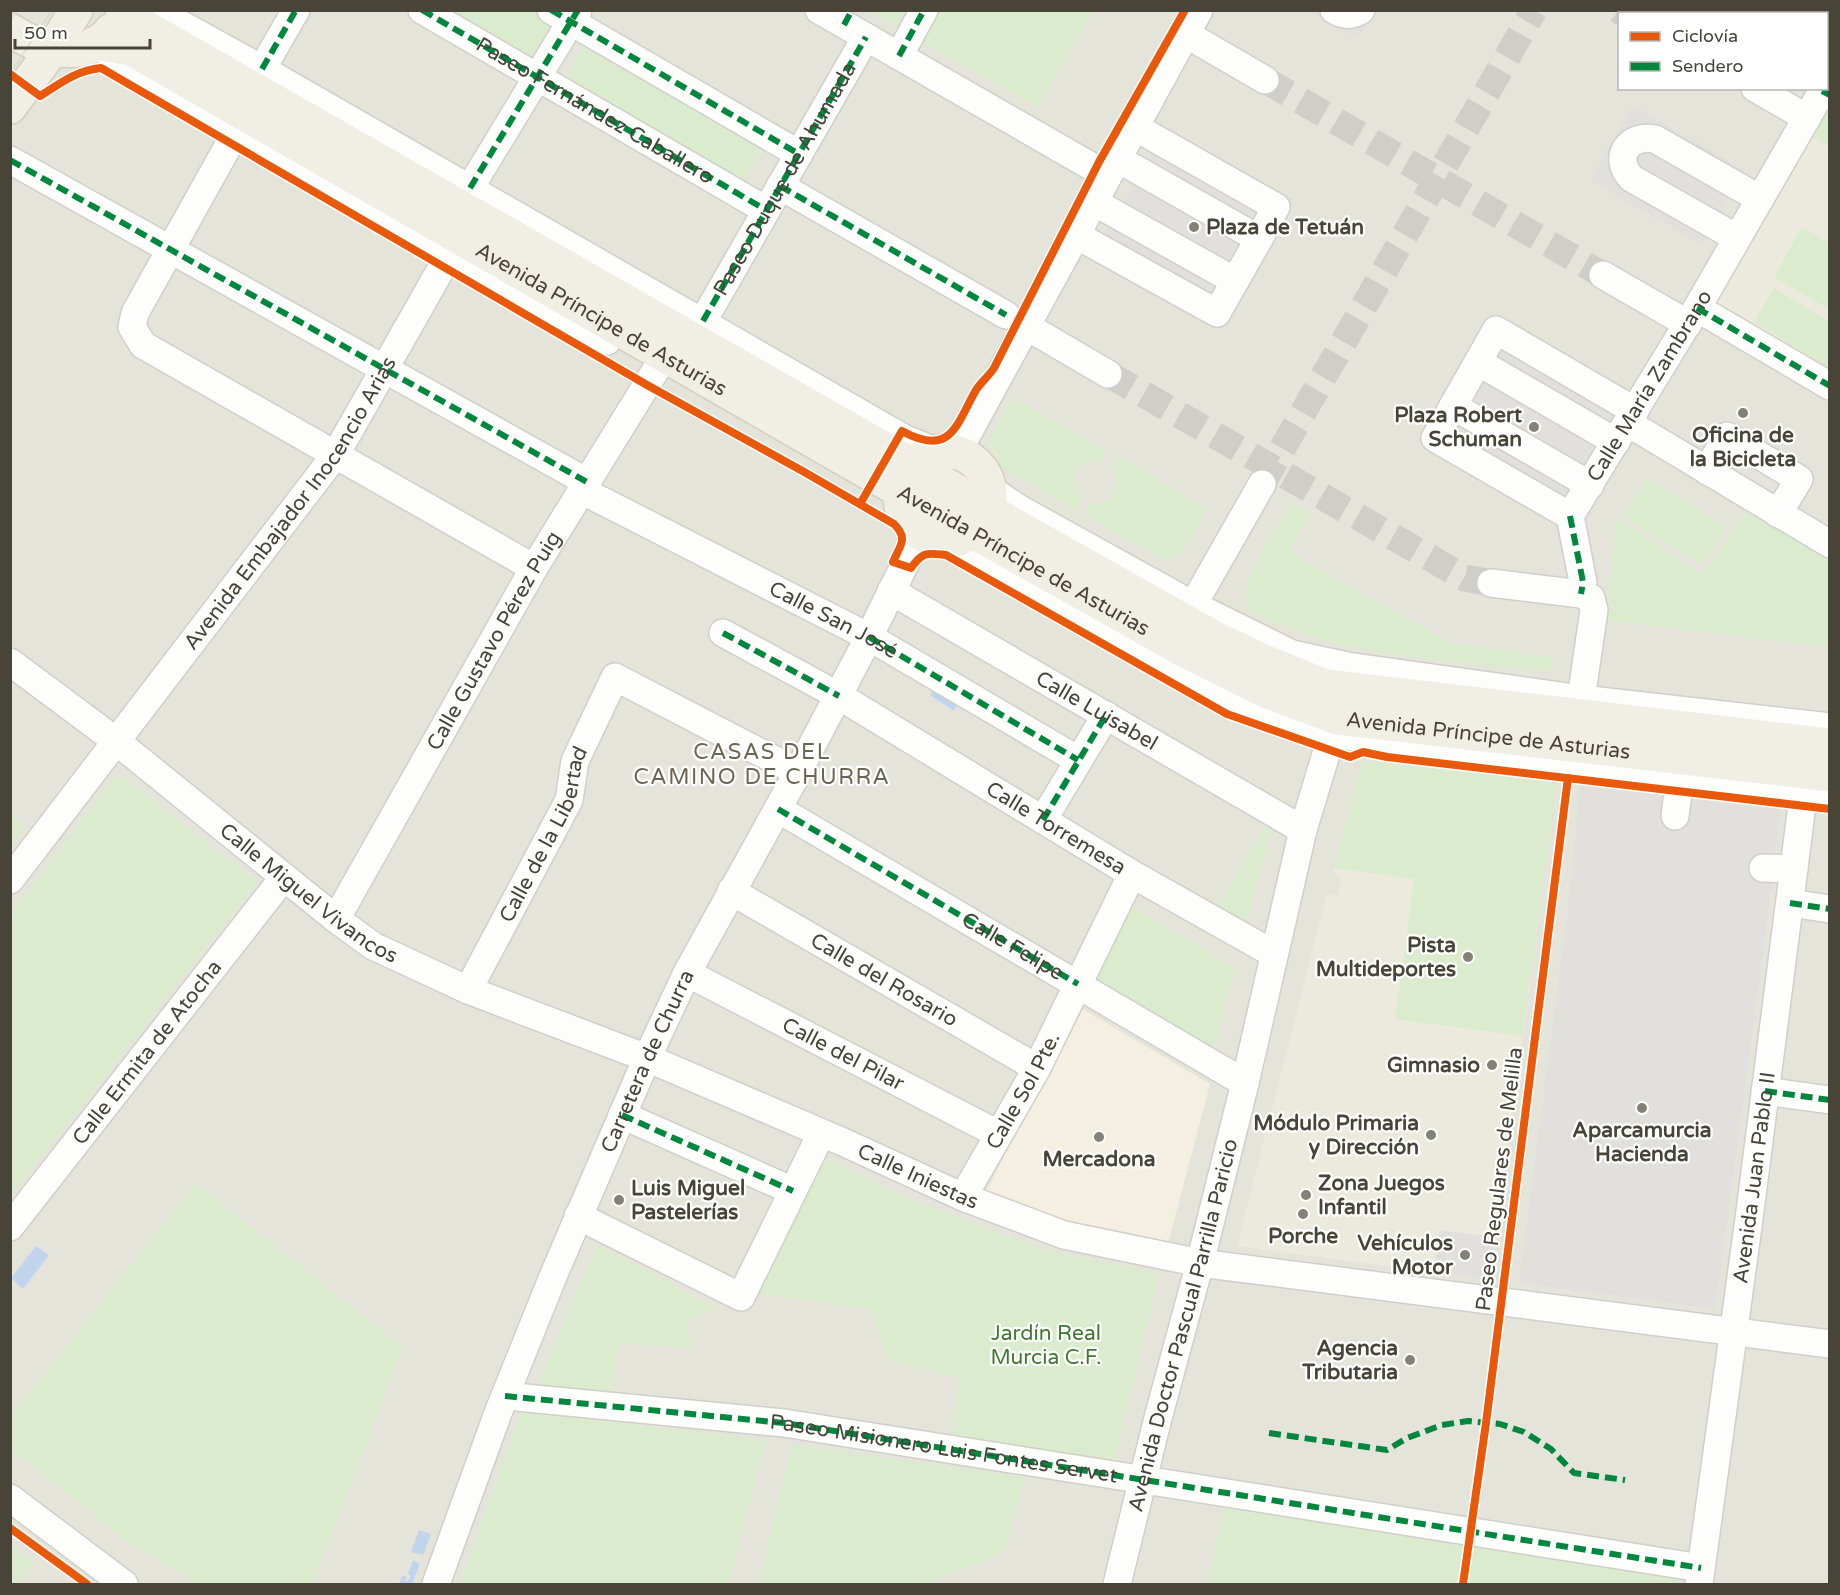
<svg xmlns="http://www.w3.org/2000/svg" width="1840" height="1595" viewBox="0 0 1840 1595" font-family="'Varela Round',sans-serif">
<rect width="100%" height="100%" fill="#f2f1ec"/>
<path fill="#e5e4db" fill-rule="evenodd" d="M11,11H1829V1584H11ZM1620,14H1826V88H1620Z"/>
<polygon fill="#f4efe0" points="1079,1007 1210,1084 1168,1244 1063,1221 985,1194"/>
<g fill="#eceadc">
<polygon points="1800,130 1829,146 1829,386 1697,308"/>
<polygon points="1334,868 1541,896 1491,1280 1237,1246 1327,894 1337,896 1342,876 1333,873"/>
</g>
<g fill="#dbecce">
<polygon points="436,11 537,11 553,20 528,63"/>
<polygon points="869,11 1093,11 1038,108"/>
<polygon points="588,40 766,142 741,185 563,84"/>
<polygon points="1829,95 1829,146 1800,130"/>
<polygon points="1802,227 1829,243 1829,309 1774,277"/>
<polygon points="1774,288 1829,321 1829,368 1754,322"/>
<path d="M1012,397L1106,450L1100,462L1090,460C1075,468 1066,486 1083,498L1076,510L1002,467L988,443Z"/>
<path d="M1119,456L1208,509L1187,546L1168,559L1161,558L1085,515L1091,504C1112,507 1120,485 1112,468Z"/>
<polygon points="1647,478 1727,526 1703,565 1623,517"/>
<polygon points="1753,499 1829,544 1829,647 1606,620 1616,517 1702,574 1731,535"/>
<path d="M1293,502L1311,513L1289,552L1449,642L1553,658L1551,672C1481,664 1410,660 1342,645C1321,641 1301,632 1281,624C1269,620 1246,616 1245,600C1243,577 1280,524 1293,502Z"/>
<polygon points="1363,761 1558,783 1541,896 1522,1036 1395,1019 1414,879 1334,868"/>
<polygon points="122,775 204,841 258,881 11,1195 11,915 115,776"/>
<polygon points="10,815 26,826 11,847 10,847"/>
<polygon points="1266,824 1272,829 1245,929 1216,911"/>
<polygon points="1130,905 1235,968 1213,1053 1085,978"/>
<polygon points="825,1159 910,1199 1038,1248 1159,1274 1114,1462 951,1439 958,1377 889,1361 870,1310 760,1293"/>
<polygon points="196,1183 403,1347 313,1584 200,1584 129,1543 11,1448 11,1417"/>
<polygon points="597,1245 716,1307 685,1323 692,1348 619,1343 612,1394 536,1388"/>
<polygon points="521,1411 766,1440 728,1584 460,1584"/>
<polygon points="792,1445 1025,1477 1005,1548 989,1559 935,1579 929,1584 758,1584"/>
<polygon points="1226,1504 1679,1579 1679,1584 1206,1584"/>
<polygon points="10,1544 33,1561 16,1584 11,1584"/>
</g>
<g fill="#e1e0dc">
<polygon points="1311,11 1374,11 1358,38"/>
<polygon points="1633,106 1745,170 1702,245 1590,180"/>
<polygon points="1166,127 1294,200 1222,327 1094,254"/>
<polygon points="1491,314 1626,390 1651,414 1582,524 1555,524 1418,441"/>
<polygon points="1580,785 1782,809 1715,1309 1519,1283 1569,901"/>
<polygon points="1439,1230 1496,1237 1491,1280 1434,1272"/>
</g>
<g fill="#c0d4ed">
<polygon points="935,688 958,703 954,711 930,695"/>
<polygon points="36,1246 49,1255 23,1289 11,1278"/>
<polygon points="419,1530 431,1534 423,1555 411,1552"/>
<polygon points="413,1560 420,1564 412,1584 399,1584 402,1576 407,1577 405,1581 408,1581 411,1576 408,1574"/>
</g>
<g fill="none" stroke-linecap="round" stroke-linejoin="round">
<g stroke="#d0cec8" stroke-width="27" stroke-dasharray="27 14" stroke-linecap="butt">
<polyline points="1619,10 1624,14"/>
<polyline points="1265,80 1603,275"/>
<polyline points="1108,374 1465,578 1491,583"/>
<polyline points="1262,484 1534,10"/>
</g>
<defs>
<g id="minor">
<polyline points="155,10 262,69 905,439 938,452"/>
<polyline points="422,10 766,210"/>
<polyline points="551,10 799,154"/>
<polyline points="819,10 1108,176"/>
<path d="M1334,10C1344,16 1352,16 1361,10"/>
<polyline points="1186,34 1265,80"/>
<path d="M95,43C149,87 214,119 273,153C384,217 495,280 607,341"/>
<polyline points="899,56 924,10"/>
<polyline points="262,69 296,10"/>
<polyline points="1755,88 1807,118"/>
<polyline points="1135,127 1276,207 1259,239"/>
<polyline points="236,132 135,313 132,327 143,345 534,568"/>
<polyline points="10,160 587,482"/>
<polyline points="780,186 1006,315"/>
<polyline points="470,188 578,10"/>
<polyline points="1094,202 1235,281 1259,239 1118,159"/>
<polyline points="1076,235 1217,313 1235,281"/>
<path d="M1737,238L1631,178C1612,156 1629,134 1655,139L1760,199"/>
<polyline points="1603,275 1688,324"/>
<polyline points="1697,308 1830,386"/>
<path id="s1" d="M703,321L866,37"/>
<polyline points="1026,326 1108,374"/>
<polyline points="1453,406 1478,362"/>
<polyline points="1628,423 1830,544"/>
<polyline points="1616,442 1478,362 1496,330 1635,411"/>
<polyline points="952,452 962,444 1199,10"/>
<polyline points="1707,471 1727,436 1799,479 1778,514"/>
<polyline points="990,489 1018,508 1193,605 1292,654 1347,666 1581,699 1830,727"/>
<path id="s2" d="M581,490L869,637L1078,760"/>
<polyline points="1570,516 1435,438 1453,406 1590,485"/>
<polyline points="945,541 987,561 1232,699 1274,716 1332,734 1830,795"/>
<polyline points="1491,583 1581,594 1591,598 1594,610 1581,699"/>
<path id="s3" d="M891,591L1303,830"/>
<path id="s4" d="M1581,594L1583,582L1570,516L1697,308L1824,88"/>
<polyline points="1193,605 1262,484"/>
<path id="s5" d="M723,633L839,696L1132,874L1274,954"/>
<path id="s6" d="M10,662L116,741L336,919L373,946L468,990L647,1058L843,1142L963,1197L1064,1235L1200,1263L1830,1344"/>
<polyline points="778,809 1245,1083"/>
<polyline points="1675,816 1680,777"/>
<polyline points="1043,820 1106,715"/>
<polyline points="1763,868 1794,869"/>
<path id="s7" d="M10,880L336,454L449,255"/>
<path id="s8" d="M731,891L1037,1068"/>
<polyline points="1790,903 1830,909"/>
<path id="s9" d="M336,919L534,568L657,368"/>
<path id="s10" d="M687,973L998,1134"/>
<path id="s11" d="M468,990L569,800L575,761L615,677L798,772"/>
<polyline points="1765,1091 1830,1100"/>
<polyline points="622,1115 793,1191"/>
<path id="s12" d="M963,1197L1037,1068L1132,874"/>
<polyline points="578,1216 741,1297 821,1134"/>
<path id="s13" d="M10,1227L284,877"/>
<polyline points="505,1396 784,1423 1701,1568"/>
<polyline points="10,1498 124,1584"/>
<path id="s14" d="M436,1584L498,1413L554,1274L647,1058L687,973L798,772L869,637L907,560L912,542L910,524"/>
<path id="s15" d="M1117,1584L1158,1418L1200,1263L1245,1083L1303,830L1337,718"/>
<path id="s16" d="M1699,1584L1749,1219L1806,774"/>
</g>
<g id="major">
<polyline points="122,10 142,25 913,465 1009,522 1215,638 1264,661 1326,686 1830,745"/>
<path d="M10,30C41,50 85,64 111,30"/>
<path id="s17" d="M95,43L131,49L900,491L1187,652L1265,691L1337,718L1830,775"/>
<polyline points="10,107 52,50 76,10"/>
<circle cx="945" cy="496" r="45"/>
</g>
</defs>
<use href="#minor" stroke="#d0cfca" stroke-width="30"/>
<use href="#major" stroke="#d4cfba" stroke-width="36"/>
<use href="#minor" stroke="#fdfdfc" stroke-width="27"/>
<use href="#major" stroke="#f1efe5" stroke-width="33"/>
<g stroke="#dadad9" stroke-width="1.5">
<polyline points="10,22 17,10"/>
<polyline points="10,74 52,10"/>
</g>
<g stroke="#00873e" stroke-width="6" stroke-dasharray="12 6" stroke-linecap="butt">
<path id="s18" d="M422,10L766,210"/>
<polyline points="551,10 799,154"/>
<polyline points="844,25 852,10"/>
<polyline points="899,56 924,10"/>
<polyline points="262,69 296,10"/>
<polyline points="1822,91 1830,95"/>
<polyline points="10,160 587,482"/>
<polyline points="780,186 1006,315"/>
<polyline points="470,188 578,10"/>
<polyline points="1697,308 1830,386"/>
<polyline points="703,321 866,37"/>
<polyline points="1570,516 1583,582 1581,594"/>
<polyline points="723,633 839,696"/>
<polyline points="869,637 1078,760"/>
<path id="s19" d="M778,809L1078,984"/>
<polyline points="1043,820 1106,715"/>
<polyline points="1790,903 1830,909"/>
<polyline points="1765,1091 1830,1100"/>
<polyline points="622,1115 793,1191"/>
<path id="s20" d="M505,1396L784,1423L1701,1568"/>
<polyline points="1269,1433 1387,1450 1407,1438 1442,1425 1468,1421 1500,1424 1524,1432 1551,1449 1574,1473 1625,1480"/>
</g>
<defs>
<g id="cycleway">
<path d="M10,74L40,96C59,84 77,70 101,68L647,385L806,473L894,524C909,539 900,545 893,562L911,568C923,551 927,553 946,555L1227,714L1350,757L1363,752L1387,757L1830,809"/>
<path d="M860,504L902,431C951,458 956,425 976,390C981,382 989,376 994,368L1099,162L1185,10"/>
<polyline points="10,1528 87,1584"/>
<polyline points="1463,1584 1486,1423 1568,778"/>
</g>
</defs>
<use href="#cycleway" stroke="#fff" stroke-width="11"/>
<use href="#cycleway" stroke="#e8590c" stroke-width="8"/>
</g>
<g fill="#848177" stroke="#fff" stroke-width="2">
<circle cx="1194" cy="227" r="6"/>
<circle cx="1743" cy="413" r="6"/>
<circle cx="1534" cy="427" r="6"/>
<circle cx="1468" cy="957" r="6"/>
<circle cx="1492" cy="1065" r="6"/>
<circle cx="1642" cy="1108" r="6"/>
<circle cx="1431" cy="1135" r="6"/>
<circle cx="1099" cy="1137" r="6"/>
<circle cx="1306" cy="1195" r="6"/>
<circle cx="619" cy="1200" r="6"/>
<circle cx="1303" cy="1214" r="6"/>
<circle cx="1465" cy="1255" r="6"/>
<circle cx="1410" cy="1360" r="6"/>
</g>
<g text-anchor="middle" stroke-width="4.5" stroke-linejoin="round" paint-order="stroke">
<g font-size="21" fill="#484438" stroke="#fff">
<text dy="7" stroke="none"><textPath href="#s18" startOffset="200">Paseo Fernández Caballero</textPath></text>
<text dy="7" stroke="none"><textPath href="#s1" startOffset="164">Paseo Duque de Ahumada</textPath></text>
<text dy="7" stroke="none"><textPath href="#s17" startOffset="579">Avenida Príncipe de Asturias</textPath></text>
<text dy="7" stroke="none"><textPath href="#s4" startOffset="232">Calle María Zambrano</textPath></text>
<text dy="7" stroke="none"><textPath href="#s7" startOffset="470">Avenida Embajador Inocencio Arias</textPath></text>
<text dy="7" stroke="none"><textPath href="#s17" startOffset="1065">Avenida Príncipe de Asturias</textPath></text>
<text dy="7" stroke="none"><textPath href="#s2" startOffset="284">Calle San José</textPath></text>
<text dy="7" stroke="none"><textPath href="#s9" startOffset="320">Calle Gustavo Pérez Puig</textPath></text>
<text dy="7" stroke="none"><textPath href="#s3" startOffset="238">Calle Luisabel</textPath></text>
<text dy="7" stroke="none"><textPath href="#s17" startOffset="1569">Avenida Príncipe de Asturias</textPath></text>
<text dy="7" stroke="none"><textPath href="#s5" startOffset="386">Calle Torremesa</textPath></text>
<text dy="7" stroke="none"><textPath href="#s11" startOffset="174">Calle de la Libertad</textPath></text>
<text dy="7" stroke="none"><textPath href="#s6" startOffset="378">Calle Miguel Vivancos</textPath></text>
<text dy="7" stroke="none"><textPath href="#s19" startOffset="272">Calle Felipe</textPath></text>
<text dy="7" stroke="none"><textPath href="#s8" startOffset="177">Calle del Rosario</textPath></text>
<text dy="7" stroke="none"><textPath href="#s13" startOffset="222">Calle Ermita de Atocha</textPath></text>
<text dy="7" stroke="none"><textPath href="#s10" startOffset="176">Calle del Pilar</textPath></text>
<text dy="7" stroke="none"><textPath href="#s14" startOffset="564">Carretera de Churra</textPath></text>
<text dy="7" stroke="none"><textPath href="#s12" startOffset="122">Calle Sol Pte.</textPath></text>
<text dy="7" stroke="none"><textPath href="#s6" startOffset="1053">Calle Iniestas</textPath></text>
<text transform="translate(1499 1179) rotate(-83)" y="7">Paseo Regulares de Melilla</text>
<text dy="7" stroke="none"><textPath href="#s16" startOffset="410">Avenida Juan Pablo II</textPath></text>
<text dy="7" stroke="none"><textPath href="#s15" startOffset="267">Avenida Doctor Pascual Parrilla Paricio</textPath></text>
<text dy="7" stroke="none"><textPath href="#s20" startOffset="442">Paseo Misionero Luis Fontes Servet</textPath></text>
</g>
<g font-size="21" font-weight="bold" fill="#484438" stroke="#fff" text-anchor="end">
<text x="1206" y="234" text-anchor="start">Plaza de Tetuán</text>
<text x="1522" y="422">Plaza Robert<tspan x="1522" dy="24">Schuman</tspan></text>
<text x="1743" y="442" text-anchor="middle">Oficina de<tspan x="1743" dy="24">la Bicicleta</tspan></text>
<text x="1456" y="952">Pista<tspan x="1456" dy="24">Multideportes</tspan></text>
<text x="1480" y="1072">Gimnasio</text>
<text x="1419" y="1130">Módulo Primaria<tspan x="1419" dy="24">y Dirección</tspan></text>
<text x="1642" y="1137" text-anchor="middle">Aparcamurcia<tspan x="1642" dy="24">Hacienda</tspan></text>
<text x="1099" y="1166" text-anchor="middle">Mercadona</text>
<text x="1318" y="1190" text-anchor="start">Zona Juegos<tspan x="1318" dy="24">Infantil</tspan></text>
<text x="631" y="1195" text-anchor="start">Luis Miguel<tspan x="631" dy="24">Pastelerías</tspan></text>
<text x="1303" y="1243" text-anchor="middle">Porche</text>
<text x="1453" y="1250">Vehículos<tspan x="1453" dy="24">Motor</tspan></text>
<text x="1398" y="1355">Agencia<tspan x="1398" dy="24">Tributaria</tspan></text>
</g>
<g font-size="21" fill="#3f792d" stroke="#fff">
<text x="1046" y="1340">Jardín Real<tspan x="1046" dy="24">Murcia C.F.</tspan></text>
</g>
<g font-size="22" letter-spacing="1.5" fill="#6b6450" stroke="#fff">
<text x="762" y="759">CASAS DEL<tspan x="762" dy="25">CAMINO DE CHURRA</tspan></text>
</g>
</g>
<rect width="1840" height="1595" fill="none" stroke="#484438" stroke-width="24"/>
<rect x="1618" y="12" width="210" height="78" fill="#ffffff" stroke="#b6b4af" stroke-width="1.5"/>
<rect x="1630" y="32" width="30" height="9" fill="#e8590c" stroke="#b6b4af" stroke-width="1.5"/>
<text x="1672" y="42" font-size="18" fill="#484438">Ciclovía</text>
<rect x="1630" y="62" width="30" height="9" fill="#00873e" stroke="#b6b4af" stroke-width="1.5"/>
<text x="1672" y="72" font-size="18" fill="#484438">Sendero</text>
<path d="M15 39v9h135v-9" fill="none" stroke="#484438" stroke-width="3"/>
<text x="24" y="39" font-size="18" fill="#484438" stroke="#ffffff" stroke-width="4.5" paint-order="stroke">50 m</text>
</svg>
